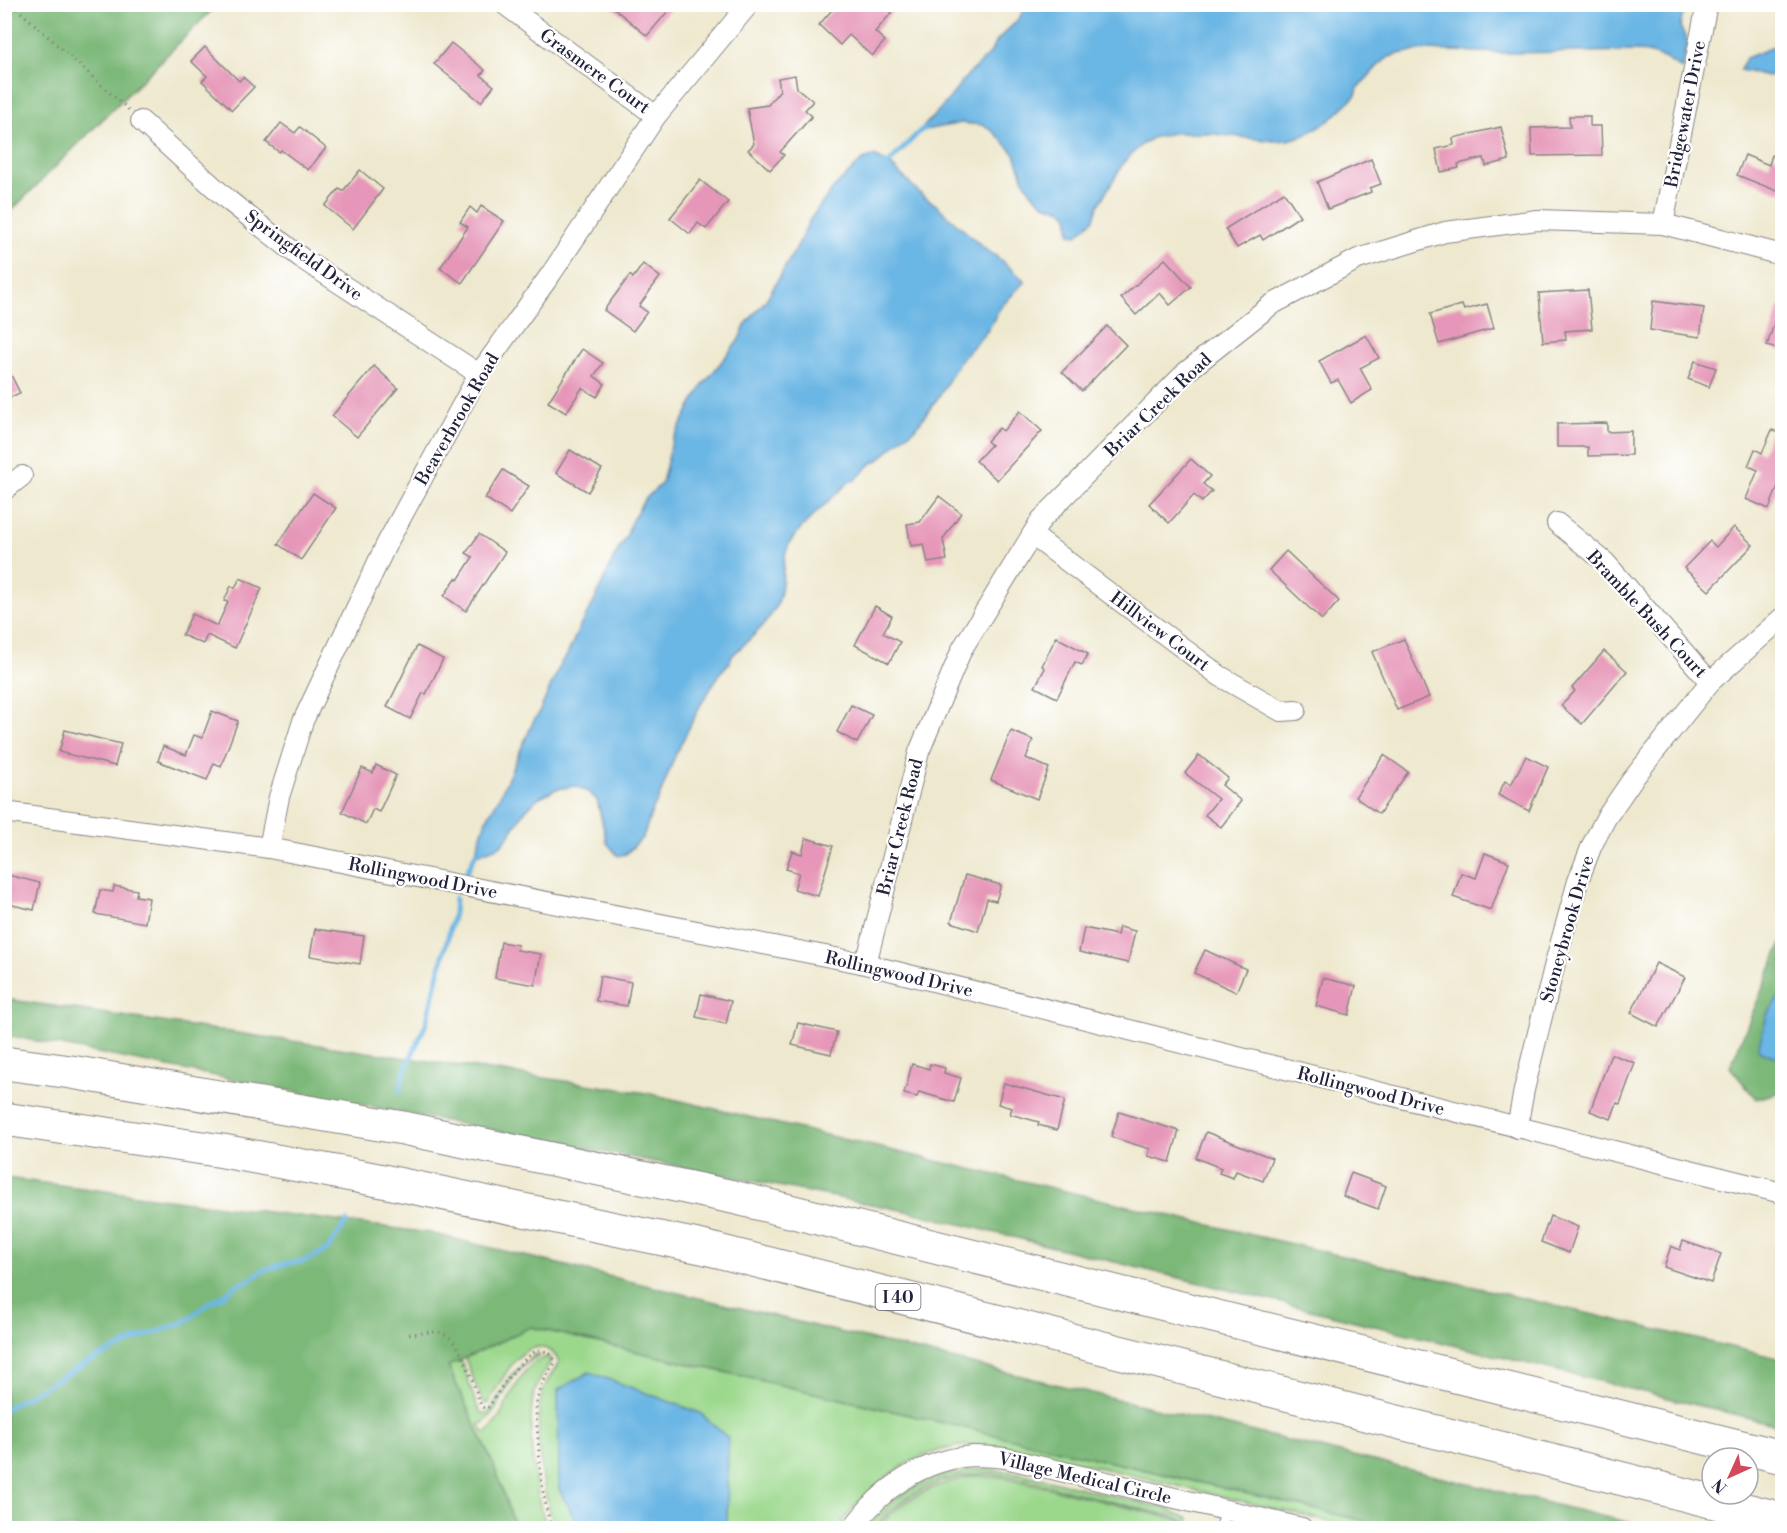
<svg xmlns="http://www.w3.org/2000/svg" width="1787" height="1533" viewBox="0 0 1787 1533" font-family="'Libre Bodoni',serif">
<rect width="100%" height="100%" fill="#fff"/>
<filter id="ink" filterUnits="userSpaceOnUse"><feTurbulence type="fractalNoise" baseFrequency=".0167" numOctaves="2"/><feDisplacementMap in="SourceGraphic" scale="12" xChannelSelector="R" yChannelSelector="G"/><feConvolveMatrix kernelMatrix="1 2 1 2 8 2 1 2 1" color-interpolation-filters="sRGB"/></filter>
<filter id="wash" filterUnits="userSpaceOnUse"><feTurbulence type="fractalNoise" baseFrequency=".008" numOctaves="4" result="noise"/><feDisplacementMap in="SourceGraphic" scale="24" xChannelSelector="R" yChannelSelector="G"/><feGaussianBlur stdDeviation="1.35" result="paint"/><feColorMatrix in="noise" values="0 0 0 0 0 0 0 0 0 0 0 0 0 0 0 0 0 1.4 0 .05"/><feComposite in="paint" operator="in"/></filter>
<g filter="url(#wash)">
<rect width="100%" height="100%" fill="#eee8ce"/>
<g fill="#9bd88c" stroke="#5e7d64" stroke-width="1.5">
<path d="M530,1327L1395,1528H1355L1022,1449C1006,1447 988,1443 971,1445C916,1449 868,1482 839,1528H555C543,1495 532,1425 543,1391C546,1381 553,1372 559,1363C556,1356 554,1352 547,1349C519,1337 499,1387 487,1404L484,1403L481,1398L465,1358Z"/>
<path d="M535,1354L540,1355C526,1362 514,1373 507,1388C499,1403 495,1416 479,1425L485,1434C507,1418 518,1358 549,1357L551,1361C545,1371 537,1383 534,1394C527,1425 534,1500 548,1528H515L494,1466L448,1366L461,1360L477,1406L480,1412L485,1414L491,1410L511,1375Z"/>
<path d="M988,1469L1019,1473L1167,1509L1189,1519L1188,1524L1176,1517C1139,1509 1102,1499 1065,1490C1045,1485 1024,1478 1003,1475C952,1469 906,1490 874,1528H868C896,1488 941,1471 988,1469Z"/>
<path d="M974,1476L1003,1477L1029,1483L1179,1520L1189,1528H877C904,1497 935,1483 974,1476Z"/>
</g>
<g fill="#7cb878" stroke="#4f6d5a" stroke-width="1.5">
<polygon points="5,4 217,5 5,217 4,5"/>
<polygon points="1782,942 1782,1092 1756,1099 1730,1067"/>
<polygon points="5,999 647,1093 1782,1359 1782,1426 911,1212 5,1035"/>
<polygon points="5,1178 430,1233 1651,1528 1395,1528 531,1327 448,1366 494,1466 515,1528 5,1528"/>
</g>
<g fill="#6bb6e4" stroke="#466c90" stroke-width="1.5">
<path d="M1025,5H1685L1680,27L1688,42L1682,69L1664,58L1641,51L1506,53L1425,50L1402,53L1389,57L1379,65L1358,88L1356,95L1330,120L1305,135L1289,140L1275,141L1205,133H1173L1152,138L1141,145L1124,162L1098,206L1094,219L1077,235L1070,234L1068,214L1063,210L1044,204L1030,191L1024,180L1015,154L994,132L983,125L961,123L920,131C929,120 957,93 961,82L991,52C997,33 1021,25 1025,5Z"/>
<polygon points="1782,43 1782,70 1768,76 1740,70 1746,58"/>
<path d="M874,156L889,163L924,197L935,204L985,249L996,256L1025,281L1000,308L988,330L959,362L940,395L915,429L901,439L879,460L872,463L855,480L849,482C832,499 807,519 793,538C780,555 785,576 780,596C773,621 749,639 732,656L729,663L721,672L701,704L675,756L658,800L652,811L643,837L626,854L618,856L607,843L597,800L588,792L576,786L556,789L538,798L525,811L508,837L500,846L474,856L486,820L499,798L534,720L538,715L562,661L566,657L580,626L593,604L614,557L627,535L631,522L644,500L662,483L672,441L703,385L738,341L746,324L766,300L798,245L809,221L831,191L861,161Z"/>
<polygon points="1782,993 1782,1056 1778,1057 1760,1052 1758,1048 1767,1015"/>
<polygon points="589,1372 700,1413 728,1438 727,1528 580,1528 559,1489 558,1390"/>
</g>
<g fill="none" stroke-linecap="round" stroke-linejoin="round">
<g stroke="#6bb6e4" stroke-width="5">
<polyline points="885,167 920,131 926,128"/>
<polyline points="466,873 477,851"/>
<polyline points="400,1091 404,1072 426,1024 454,913 455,898"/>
<polyline points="4,1409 92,1360 140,1338 184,1322 209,1303 226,1294 235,1286 248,1281 264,1270 283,1264 304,1261 327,1250 347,1222"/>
</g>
</g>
<g id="blocks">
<g fill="#e696b8">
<polygon points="609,4 674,4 647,36"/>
<polygon points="837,4 899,4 875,32 885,41 872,56 849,35 840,45 819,25"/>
<polygon points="451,43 485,70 481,75 494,86 481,102 434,64"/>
<polygon points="205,47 239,81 243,77 254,87 232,110 202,81 207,76 191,61"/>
<polygon points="795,75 797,88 813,101 805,110 812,116 780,152 784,155 770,170 748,150 754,144 747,108 768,105 780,90 778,78"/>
<polygon points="1569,116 1590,116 1590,126 1601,126 1602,155 1532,156 1531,128 1570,127"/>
<polygon points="281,123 295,133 300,127 326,148 308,170 281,150 279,152 266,142"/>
<polygon points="1501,127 1509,160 1486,166 1484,158 1458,164 1459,168 1441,172 1436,149 1454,145 1453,138"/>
<polygon points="1745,155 1769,165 1772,155 1782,159 1782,193 1737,175"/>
<polygon points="1371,159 1381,184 1370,188 1371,192 1328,209 1317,182"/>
<polygon points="360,170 383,189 353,229 325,206 339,189 343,191"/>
<polygon points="700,180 728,202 706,229 698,223 690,234 670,218"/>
<polygon points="1284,192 1300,216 1263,240 1260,235 1237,248 1225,229"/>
<polygon points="481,206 504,221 462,283 440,268 468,227 460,222 470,207 477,213"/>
<polygon points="1165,259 1191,287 1170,305 1160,293 1136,315 1121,298"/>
<polygon points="643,264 660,277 639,306 647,312 633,331 604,310 630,275 633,278"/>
<polygon points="1588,290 1592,329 1565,331 1566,340 1543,342 1539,293"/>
<polygon points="1653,301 1704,308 1700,337 1650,330"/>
<polygon points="1487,304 1494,328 1439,344 1430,314 1462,305 1464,310"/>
<polygon points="1779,307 1782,307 1782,351 1767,346"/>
<polygon points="1107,326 1126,345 1082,391 1062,372"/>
<polygon points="1366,335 1379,358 1360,368 1372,390 1351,403 1338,380 1331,383 1319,361"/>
<polygon points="582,349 603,363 594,376 605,384 597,397 582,388 566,413 548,402"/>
<polygon points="4,361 20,393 4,400"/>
<polygon points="1695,361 1716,368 1709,387 1688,379"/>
<polygon points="374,366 398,388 357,437 332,416"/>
<polygon points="1020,411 1042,431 997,480 976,461 991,445 987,441 999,428 1003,431"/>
<polygon points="1607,423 1607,432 1631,431 1631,455 1588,456 1588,447 1557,447 1557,424"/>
<polygon points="1772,430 1782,434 1782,476 1769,509 1746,499 1758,470 1748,466 1755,449 1762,453"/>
<polygon points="570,450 602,469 588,492 556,473"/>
<polygon points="1191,459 1210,476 1203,484 1212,491 1202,502 1194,495 1169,523 1149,504"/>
<polygon points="503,470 529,486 510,514 485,498"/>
<polygon points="313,493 336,508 301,560 278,544"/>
<polygon points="939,496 961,513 943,539 947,560 928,563 924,544 911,546 907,524 920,522"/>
<polygon points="1734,527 1753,545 1709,591 1684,568 1710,541 1716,547"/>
<polygon points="479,534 505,552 466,611 444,596 456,578 458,580 473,557 466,553"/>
<polygon points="1286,551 1339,601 1322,620 1269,570"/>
<polygon points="240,578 262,588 235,648 207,635 203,644 182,635 192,614 217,626 228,602 224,601 231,586 235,588"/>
<polygon points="875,606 892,616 883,633 900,642 889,663 855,645"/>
<polygon points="1056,637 1088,654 1082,665 1075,662 1057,698 1035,687 1045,668 1042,666"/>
<polygon points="1404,639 1429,697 1397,710 1372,652"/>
<polygon points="417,646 443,659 426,694 423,693 410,719 387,707"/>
<polygon points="1604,651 1627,671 1582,724 1561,706 1575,691 1572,688"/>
<polygon points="851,705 872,715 857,743 837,732"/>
<polygon points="212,711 238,721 221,766 214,763 207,780 158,761 163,746 186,755 194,735 202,738"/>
<polygon points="65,730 121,744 115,766 59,752"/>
<polygon points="1011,731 1033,740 1026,758 1049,768 1037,799 991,780"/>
<polygon points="1199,755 1228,778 1222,785 1241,801 1221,827 1205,815 1218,799 1185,773"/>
<polygon points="1384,755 1408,772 1379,814 1355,797"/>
<polygon points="1526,756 1548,767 1529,811 1498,795 1505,781 1511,785"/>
<polygon points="376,765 396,775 379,812 373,809 366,824 342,812 362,768 373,773"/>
<polygon points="806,838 833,846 818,896 794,889 799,873 786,869 792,851 802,854"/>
<polygon points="1485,853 1509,862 1491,910 1453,897 1461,873 1476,878"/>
<polygon points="4,874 40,883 34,910 4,903"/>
<polygon points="965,875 1001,885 996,901 987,899 978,931 951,922"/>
<polygon points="114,886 137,890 136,896 149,898 145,923 95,914 100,890 113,892"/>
<polygon points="1119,927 1135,931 1128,963 1079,952 1084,928 1117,935"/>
<polygon points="315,929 364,936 360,964 310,956"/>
<polygon points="501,942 518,945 517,950 541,954 535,985 495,978"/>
<polygon points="1205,950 1246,969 1236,992 1194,973"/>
<polygon points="1656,963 1685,977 1658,1027 1631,1013"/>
<polygon points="600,976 631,982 627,1006 596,1001"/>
<polygon points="1323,978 1356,986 1349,1015 1316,1006"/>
<polygon points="701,994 731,1001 726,1024 696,1017"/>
<polygon points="798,1023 837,1032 831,1054 792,1045"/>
<polygon points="1611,1054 1635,1063 1620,1104 1617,1103 1611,1119 1590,1111"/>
<polygon points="912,1064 929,1069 930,1064 945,1068 944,1073 961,1078 954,1102 919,1092 917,1097 904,1094"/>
<polygon points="1004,1083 1065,1100 1057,1130 1038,1125 1039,1122 1010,1114 1012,1108 998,1104"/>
<polygon points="1119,1112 1179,1131 1170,1162 1148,1156 1150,1149 1111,1137"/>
<polygon points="1206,1132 1272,1158 1263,1181 1236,1171 1233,1178 1219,1173 1221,1168 1196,1158"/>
<polygon points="1351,1173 1386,1186 1378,1209 1343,1196"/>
<polygon points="1550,1216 1578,1227 1569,1253 1541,1242"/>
<polygon points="1683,1241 1721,1254 1711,1283 1664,1267 1671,1246 1680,1250"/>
</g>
</g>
</g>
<g filter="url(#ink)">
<use href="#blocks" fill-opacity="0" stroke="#888584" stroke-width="1.5"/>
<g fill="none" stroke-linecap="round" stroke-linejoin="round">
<defs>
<polyline id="lane" points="1220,1528 1227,1510"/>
<g id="street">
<polyline points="504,4 656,116"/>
<polyline points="141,121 228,200 304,260 479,374"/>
<polyline points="1663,224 1707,4"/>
<polyline points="4,490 22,476"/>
<polyline points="1557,523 1605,562 1710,682"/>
<polyline points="1032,535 1220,676 1281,711 1296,710"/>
<polyline points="4,812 269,848 861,963 1782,1193"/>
<polyline points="269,848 279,797 303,721 386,545 479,374 551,274 656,116 749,4"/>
<polyline points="861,963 869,952 919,752 962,649 1032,535 1041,520 1186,372 1271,305 1358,259 1445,232 1537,220 1663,224 1782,255"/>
<polyline points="1517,1128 1524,1090 1555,963 1578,881 1592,845 1606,818 1632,780 1710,682 1782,618"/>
<path d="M853,1528C880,1489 924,1459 973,1456C984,1456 995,1457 1005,1458L1302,1528"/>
</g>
<g id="highway">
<polyline points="4,1063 71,1072 403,1128 733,1197 1782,1457"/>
<polyline points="4,1119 223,1151 373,1179 702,1247 1782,1519"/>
</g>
</defs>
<use href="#lane" stroke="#888584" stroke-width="11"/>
<use href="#street" stroke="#888584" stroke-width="22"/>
<use href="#highway" stroke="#888584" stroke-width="35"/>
<g stroke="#888584" stroke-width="3" stroke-dasharray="1.5 4.5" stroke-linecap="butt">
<polyline points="12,4 129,110"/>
<path d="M409,1334C419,1334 432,1330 442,1333C461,1338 475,1388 481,1406L485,1409L489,1407C503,1384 515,1365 537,1350C547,1351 553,1353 555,1363C547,1374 540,1387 537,1401C535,1413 537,1426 538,1438C540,1469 542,1499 552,1528"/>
</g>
<use href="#lane" stroke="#fff" stroke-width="9"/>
<use href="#street" stroke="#fff" stroke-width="20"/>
<use href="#highway" stroke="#fff" stroke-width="33"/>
</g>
</g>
<g text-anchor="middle" stroke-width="4.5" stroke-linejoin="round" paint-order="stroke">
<rect fill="#fff" stroke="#646476" stroke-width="1.5" x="875.5" y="1284" width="45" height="26" rx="4.5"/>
<g font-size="16" font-weight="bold" fill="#22223b">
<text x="898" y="1303">I 40</text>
</g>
<g font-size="18" fill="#22223b" stroke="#fff">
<text transform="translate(595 71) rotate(36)" y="6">Grasmere Court</text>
<text transform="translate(1685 114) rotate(-79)" y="6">Bridgewater Drive</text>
<text transform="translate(304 255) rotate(36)" y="6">Springfield Drive</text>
<text transform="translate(1158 405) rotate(-44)" y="6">Briar Creek Road</text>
<text transform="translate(457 419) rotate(-60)" y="6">Beaverbrook Road</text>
<text transform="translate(1647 614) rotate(47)" y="6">Bramble Bush Court</text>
<text transform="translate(1160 631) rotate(37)" y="6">Hillview Court</text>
<text transform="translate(900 827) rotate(-76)" y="6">Briar Creek Road</text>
<text transform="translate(423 878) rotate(11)" y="6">Rollingwood Drive</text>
<text transform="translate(1567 929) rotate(-74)" y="6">Stoneybrook Drive</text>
<text transform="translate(899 974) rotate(13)" y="6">Rollingwood Drive</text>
<text transform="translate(1371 1091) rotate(14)" y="6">Rollingwood Drive</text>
<text transform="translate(1085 1478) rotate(13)" y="6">Village Medical Circle</text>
</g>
</g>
<rect width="1787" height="1533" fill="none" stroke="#fff" stroke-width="24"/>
<g transform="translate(1730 1476) rotate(225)"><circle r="28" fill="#ffffff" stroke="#a7a7b1" stroke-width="1.5"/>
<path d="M0-4.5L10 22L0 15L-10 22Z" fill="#d1495b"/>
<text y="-9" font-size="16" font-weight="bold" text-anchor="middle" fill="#22223b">N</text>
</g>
</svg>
